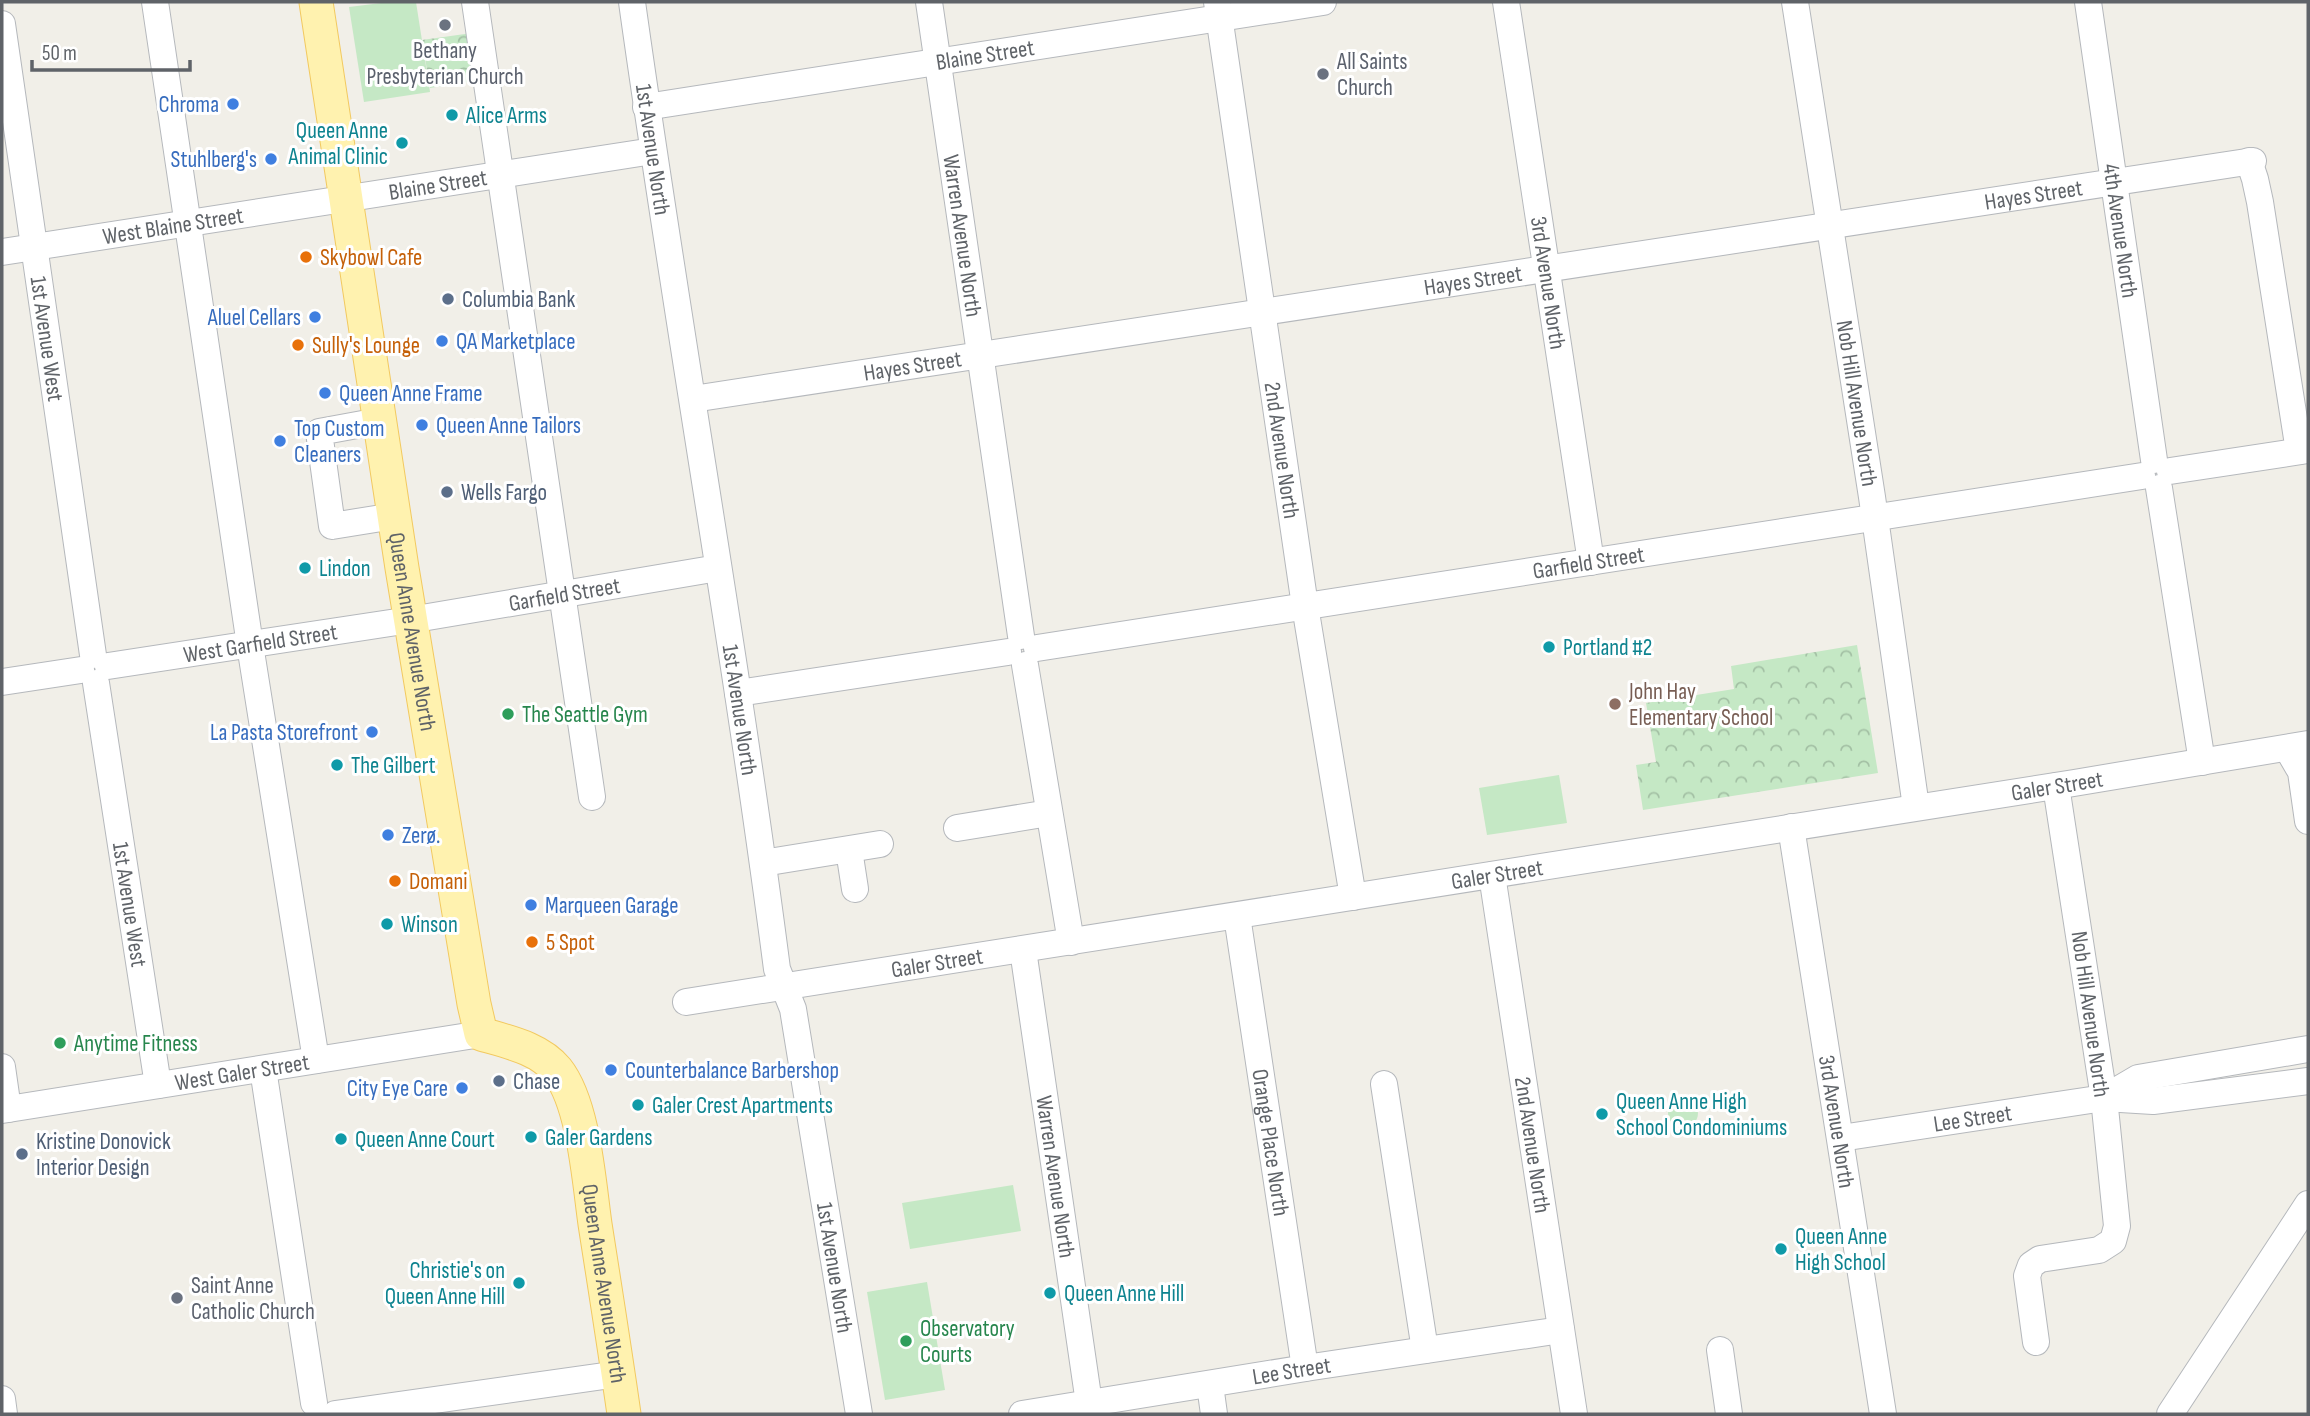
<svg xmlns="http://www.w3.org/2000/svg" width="2310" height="1416" viewBox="0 0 2310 1416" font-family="'Sofia Sans Condensed',sans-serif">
<defs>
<pattern id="forest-crowns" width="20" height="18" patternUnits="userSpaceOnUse" patternTransform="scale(1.75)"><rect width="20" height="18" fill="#c5e8c5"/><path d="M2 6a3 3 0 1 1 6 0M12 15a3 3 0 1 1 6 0" fill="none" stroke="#a3c0a4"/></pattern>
</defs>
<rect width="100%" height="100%" fill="#f1efe8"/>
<g fill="#c5e8c5">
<polygon points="389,2 416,2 430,92 364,102 349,7"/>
<polygon points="1559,775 1567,823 1487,835 1479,788"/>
<circle cx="1683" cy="1113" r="15"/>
<polygon points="1013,1185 1021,1231 910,1249 902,1203"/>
<polygon points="927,1282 945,1390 885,1400 867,1292"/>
</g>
<g fill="url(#forest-crowns)">
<polygon points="472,33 480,80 430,88 422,40"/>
<polygon points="1857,645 1878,773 1643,810 1636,765 1656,762 1646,703 1734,689 1731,666"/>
</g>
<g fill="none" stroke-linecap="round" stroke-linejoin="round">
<defs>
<g id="minor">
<polyline points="155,2 250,645 316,1060"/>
<polyline points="475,2 592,797"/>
<path id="s1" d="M632,2C677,325 735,645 777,969L793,1009L859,1414"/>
<path id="s2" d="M929,2L1021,636"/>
<path id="s3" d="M1217,2L1305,606L1353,897"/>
<path id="s4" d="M1506,2L1591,562"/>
<path id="s5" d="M1795,2L1872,497L1916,807"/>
<path id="s6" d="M2088,2L2154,460"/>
<path id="s7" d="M2,24L93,655"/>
<path id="s8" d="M646,107L1323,2"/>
<polyline points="2249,161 2255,179 2260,202 2299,451"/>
<path id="s9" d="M2,252L653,151"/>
<path id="s10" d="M693,399L2253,161"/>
<polyline points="379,421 319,432 332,526 394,516"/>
<polyline points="2170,471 2308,450"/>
<polyline points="2159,488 2202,762"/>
<path id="s11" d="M1037,648L2142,476"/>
<polyline points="1025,665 1071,942"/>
<path id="s12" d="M108,666L410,620L718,568"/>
<polyline points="2,682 81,670"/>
<path id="s13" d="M96,683L158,1085"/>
<polyline points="738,693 1008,652"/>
<polyline points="2287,748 2301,772 2308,821"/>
<path id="s14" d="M1791,827L1883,1414"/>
<polyline points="957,828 1049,813"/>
<polyline points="849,850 855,889"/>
<polyline points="763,863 880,844"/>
<path id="s15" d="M1492,875L1574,1414"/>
<path id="s16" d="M1237,916L1305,1368"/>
<path id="s17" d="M1023,950L1089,1403"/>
<path id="s18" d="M686,1002L2074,783L2308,744"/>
<polyline points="2,1067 8,1109"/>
<polyline points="263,1069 314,1403"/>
<polyline points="1384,1084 1425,1350"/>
<polyline points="2104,1098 2138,1078 2308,1049"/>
<path id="s19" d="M2,1110L481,1034"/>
<path id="s20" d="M1841,1138L2104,1098L2153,1101L2308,1081"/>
<polyline points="2036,1342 2027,1276 2031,1265 2040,1259 2099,1250 2113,1241 2117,1226 2104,1098 2056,786"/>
<polyline points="1720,1350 1729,1414"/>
<polyline points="1210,1385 1214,1414"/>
<polyline points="2,1399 4,1414"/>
<polyline points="335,1414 618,1374"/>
<path id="s21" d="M1022,1414L1312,1367L1561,1330"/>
<polyline points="2170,1414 2308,1204"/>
</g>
<g id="major">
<path id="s22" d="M316,2L402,568L474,1004L481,1034C508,1042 539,1048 557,1070C584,1104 589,1182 595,1224C605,1288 615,1351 624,1414"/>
</g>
</defs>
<use href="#minor" stroke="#b5b8bc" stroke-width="28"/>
<use href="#major" stroke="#f2c960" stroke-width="35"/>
<use href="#minor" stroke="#fff" stroke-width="26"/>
<use href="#major" stroke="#fff2af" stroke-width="33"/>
</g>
<g fill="#6b7280" stroke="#fff" stroke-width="2.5">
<circle cx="445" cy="25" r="7"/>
<circle cx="1323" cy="74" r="7"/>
<circle cx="177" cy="1298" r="7"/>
</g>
<g fill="#3f7fe0" stroke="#fff" stroke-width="2.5">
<circle cx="233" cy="104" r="7"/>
<circle cx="271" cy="159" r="7"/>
<circle cx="315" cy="317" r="7"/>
<circle cx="442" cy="341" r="7"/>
<circle cx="325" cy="393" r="7"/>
<circle cx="422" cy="425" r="7"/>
<circle cx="280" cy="441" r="7"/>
<circle cx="372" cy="732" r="7"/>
<circle cx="388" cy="835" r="7"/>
<circle cx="531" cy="905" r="7"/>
<circle cx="611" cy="1070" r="7"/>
<circle cx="462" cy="1088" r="7"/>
</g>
<g fill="#0f9aa8" stroke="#fff" stroke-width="2.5">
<circle cx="452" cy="115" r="7"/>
<circle cx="402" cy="143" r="7"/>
<circle cx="305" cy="568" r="7"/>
<circle cx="1549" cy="647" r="7"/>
<circle cx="337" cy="765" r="7"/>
<circle cx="387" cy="924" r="7"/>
<circle cx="638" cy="1105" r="7"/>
<circle cx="1602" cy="1114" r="7"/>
<circle cx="531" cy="1137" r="7"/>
<circle cx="341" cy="1139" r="7"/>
<circle cx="1781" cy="1249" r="7"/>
<circle cx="519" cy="1283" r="7"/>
<circle cx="1050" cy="1293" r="7"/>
</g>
<g fill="#e8710a" stroke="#fff" stroke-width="2.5">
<circle cx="306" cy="257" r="7"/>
<circle cx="298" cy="345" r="7"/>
<circle cx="395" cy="881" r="7"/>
<circle cx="532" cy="942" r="7"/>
</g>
<g fill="#5c6f8a" stroke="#fff" stroke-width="2.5">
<circle cx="448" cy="299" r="7"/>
<circle cx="447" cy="492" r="7"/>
<circle cx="499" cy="1081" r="7"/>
<circle cx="22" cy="1154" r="7"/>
</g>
<circle fill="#8d6e63" stroke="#fff" stroke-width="2.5" cx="1615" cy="704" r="7"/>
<g fill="#2e9e5b" stroke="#fff" stroke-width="2.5">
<circle cx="508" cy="714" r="7"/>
<circle cx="60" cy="1043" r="7"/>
<circle cx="906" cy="1341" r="7"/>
</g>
<g text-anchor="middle" stroke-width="6" stroke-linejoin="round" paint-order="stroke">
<g font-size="23" fill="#5b616d" stroke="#fff" text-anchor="start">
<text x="445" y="58" text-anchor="middle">Bethany<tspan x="445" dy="26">Presbyterian Church</tspan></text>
<text x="1337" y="69">All Saints<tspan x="1337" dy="26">Church</tspan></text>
<text x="191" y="1293">Saint Anne<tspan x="191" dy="26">Catholic Church</tspan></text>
</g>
<g font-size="23" fill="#5f6368" stroke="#fff">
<text dy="8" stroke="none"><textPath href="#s8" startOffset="343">Blaine Street</textPath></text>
<text dy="8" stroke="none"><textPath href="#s1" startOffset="149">1st Avenue North</textPath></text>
<text dy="8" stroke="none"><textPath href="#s9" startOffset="441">Blaine Street</textPath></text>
<text dy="8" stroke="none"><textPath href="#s10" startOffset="1356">Hayes Street</textPath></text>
<text dy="8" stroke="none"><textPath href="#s9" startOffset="173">West Blaine Street</textPath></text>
<text dy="8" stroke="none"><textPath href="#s6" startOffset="231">4th Avenue North</textPath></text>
<text dy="8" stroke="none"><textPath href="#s2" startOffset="236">Warren Avenue North</textPath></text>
<text dy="8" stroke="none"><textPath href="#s10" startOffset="789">Hayes Street</textPath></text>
<text dy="8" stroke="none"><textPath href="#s4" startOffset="284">3rd Avenue North</textPath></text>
<text dy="8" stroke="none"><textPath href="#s7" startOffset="318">1st Avenue West</textPath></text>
<text dy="8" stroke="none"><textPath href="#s10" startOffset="222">Hayes Street</textPath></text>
<text dy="8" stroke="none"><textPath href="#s5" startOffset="406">Nob Hill Avenue North</textPath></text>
<text dy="8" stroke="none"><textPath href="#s3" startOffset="453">2nd Avenue North</textPath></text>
<text dy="8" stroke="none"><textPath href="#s11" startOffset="558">Garfield Street</textPath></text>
<text dy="8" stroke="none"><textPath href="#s12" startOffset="462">Garfield Street</textPath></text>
<text dy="8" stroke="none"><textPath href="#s22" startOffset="637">Queen Anne Avenue North</textPath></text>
<text dy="8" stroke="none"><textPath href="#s12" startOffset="154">West Garfield Street</textPath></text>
<text dy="8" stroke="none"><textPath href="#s1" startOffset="716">1st Avenue North</textPath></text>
<text dy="8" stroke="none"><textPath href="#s18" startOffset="1388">Galer Street</textPath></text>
<text dy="8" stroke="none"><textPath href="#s18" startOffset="821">Galer Street</textPath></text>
<text dy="8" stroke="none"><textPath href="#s13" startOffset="224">1st Avenue West</textPath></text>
<text dy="8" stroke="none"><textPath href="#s18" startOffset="254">Galer Street</textPath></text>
<text transform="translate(2091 1014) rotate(82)" y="8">Nob Hill Avenue North</text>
<text dy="8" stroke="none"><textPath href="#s19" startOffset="243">West Galer Street</textPath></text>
<text dy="8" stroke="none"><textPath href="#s20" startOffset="133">Lee Street</textPath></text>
<text dy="8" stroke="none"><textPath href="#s14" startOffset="298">3rd Avenue North</textPath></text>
<text dy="8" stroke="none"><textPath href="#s16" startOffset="229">Orange Place North</textPath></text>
<text dy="8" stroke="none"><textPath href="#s15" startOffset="273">2nd Avenue North</textPath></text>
<text dy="8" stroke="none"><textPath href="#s17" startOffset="229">Warren Avenue North</textPath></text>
<text dy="8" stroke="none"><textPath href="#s1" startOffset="1283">1st Avenue North</textPath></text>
<text dy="8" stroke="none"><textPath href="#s22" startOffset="1351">Queen Anne Avenue North</textPath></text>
<text dy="8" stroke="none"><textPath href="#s21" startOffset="273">Lee Street</textPath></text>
</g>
<g font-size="23" fill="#366cbe" stroke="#fff" text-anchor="start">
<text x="219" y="112" text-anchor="end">Chroma</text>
<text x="257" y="167" text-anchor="end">Stuhlberg's</text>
<text x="301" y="325" text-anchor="end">Aluel Cellars</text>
<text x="456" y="349">QA Marketplace</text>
<text x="339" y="401">Queen Anne Frame</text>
<text x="436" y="433">Queen Anne Tailors</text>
<text x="294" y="436">Top Custom<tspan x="294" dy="26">Cleaners</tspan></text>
<text x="358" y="740" text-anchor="end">La Pasta Storefront</text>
<text x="402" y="843">Zerø.</text>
<text x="545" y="913">Marqueen Garage</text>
<text x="625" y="1078">Counterbalance Barbershop</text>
<text x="448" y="1096" text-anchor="end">City Eye Care</text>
</g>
<g font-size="23" fill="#0d838f" stroke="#fff" text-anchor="start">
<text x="466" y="123">Alice Arms</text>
<text x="388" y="138" text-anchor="end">Queen Anne<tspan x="388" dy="26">Animal Clinic</tspan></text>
<text x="319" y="576">Lindon</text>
<text x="1563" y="655">Portland #2</text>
<text x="351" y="773">The Gilbert</text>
<text x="401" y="932">Winson</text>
<text x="1616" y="1109">Queen Anne High<tspan x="1616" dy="26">School Condominiums</tspan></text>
<text x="652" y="1113">Galer Crest Apartments</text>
<text x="545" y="1145">Galer Gardens</text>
<text x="355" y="1147">Queen Anne Court</text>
<text x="1795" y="1244">Queen Anne<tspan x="1795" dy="26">High School</tspan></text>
<text x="505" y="1278" text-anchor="end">Christie's on<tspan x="505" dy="26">Queen Anne Hill</tspan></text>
<text x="1064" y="1301">Queen Anne Hill</text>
</g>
<g font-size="23" fill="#c56008" stroke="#fff" text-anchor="start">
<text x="320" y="265">Skybowl Cafe</text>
<text x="312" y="353">Sully's Lounge</text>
<text x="409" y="889">Domani</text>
<text x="546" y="950">5 Spot</text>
</g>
<g font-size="23" fill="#4e5e75" stroke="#fff" text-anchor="start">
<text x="462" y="307">Columbia Bank</text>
<text x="461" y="500">Wells Fargo</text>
<text x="513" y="1089">Chase</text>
<text x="36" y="1149">Kristine Donovick<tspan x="36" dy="26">Interior Design</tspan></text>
</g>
<g font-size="23" fill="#785e54" stroke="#fff" text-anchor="start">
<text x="1629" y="699">John Hay<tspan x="1629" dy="26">Elementary School</tspan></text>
</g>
<g font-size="23" fill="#27864d" stroke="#fff" text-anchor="start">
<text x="522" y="722">The Seattle Gym</text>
<text x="74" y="1051">Anytime Fitness</text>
<text x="920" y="1336">Observatory<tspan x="920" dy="26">Courts</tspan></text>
</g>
</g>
<rect width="2310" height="1416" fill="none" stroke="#5f6368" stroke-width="7"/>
<path d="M32 60v10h158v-10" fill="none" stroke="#5f6368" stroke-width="3.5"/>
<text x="42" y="60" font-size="21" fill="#5f6368" stroke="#ffffff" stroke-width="5" paint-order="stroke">50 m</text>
</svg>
